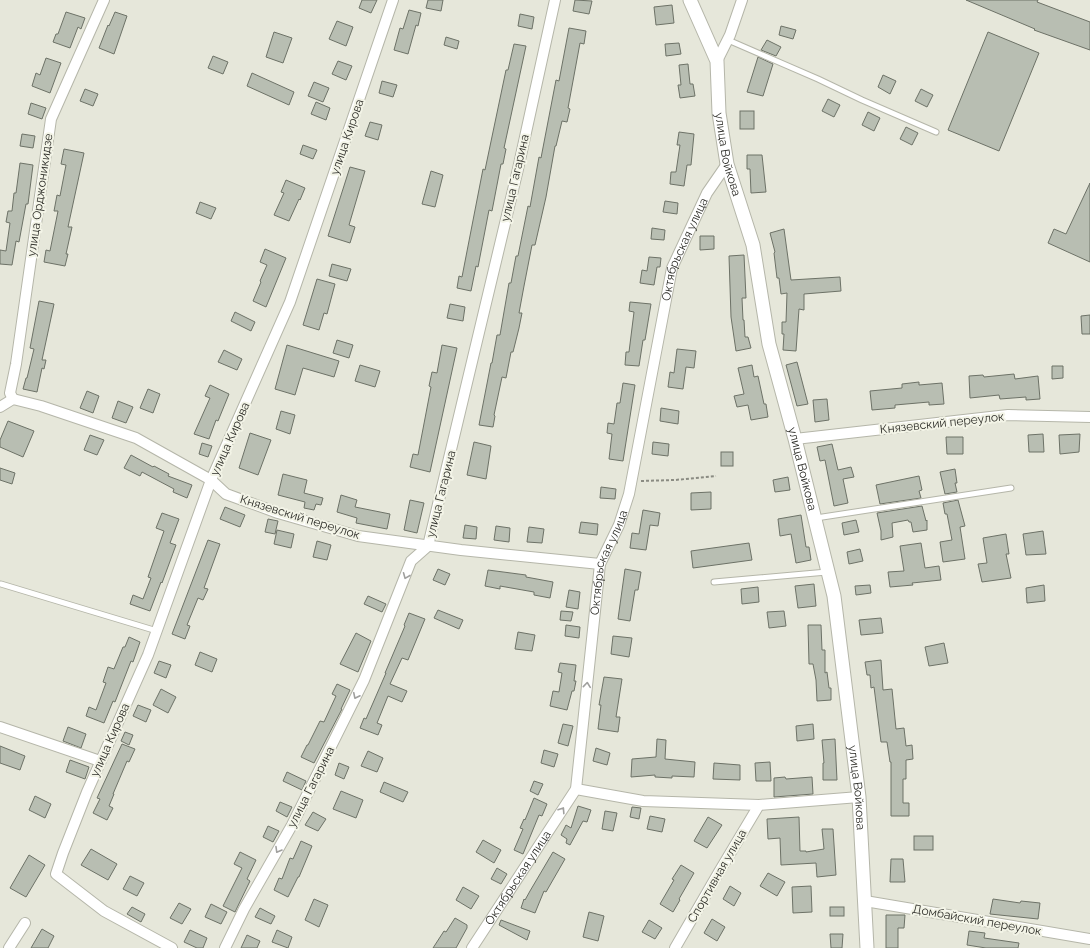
<svg xmlns="http://www.w3.org/2000/svg" width="1090" height="948" viewBox="0 0 1090 948" font-family="Raleway,sans-serif">
<rect width="100%" height="100%" fill="#e6e7da"/>
<g fill="#b8beb2" stroke="#6d7267">
<polygon points="362,0 377,0 371,13 359,8"/>
<polygon points="428,0 443,0 441,11 426,8"/>
<polygon points="575,0 592,1 589,14 573,11"/>
<polygon points="966,0 1038,0 1037,2 1090,22 1090,50 1034,30 1035,29"/>
<polygon points="672,5 674,23 656,25 654,7"/>
<polygon points="409,10 421,13 418,26 416,25 408,54 394,50 400,28 403,29"/>
<polygon points="66,12 85,18 81,29 78,27 70,48 53,42 56,34 58,34"/>
<polygon points="115,12 127,16 114,54 99,48 108,25 109,26"/>
<polygon points="520,14 534,17 532,29 518,26"/>
<polygon points="337,21 353,27 346,46 329,39"/>
<polygon points="781,26 796,30 793,39 779,35"/>
<polygon points="569,28 586,31 584,44 580,43 568,108 570,109 567,122 562,121 556,146 555,146 546,197 535,245 532,245 524,286 519,313 522,313 519,328 513,352 511,352 506,378 502,377 494,415 495,416 493,427 479,425 491,363 492,363 497,335 500,335 509,283 511,283 516,256 518,256 528,206 530,207 539,157 541,158 556,80 559,81"/>
<polygon points="274,32 292,38 283,63 266,57"/>
<polygon points="988,32 1039,53 999,151 948,130"/>
<polygon points="446,37 459,41 457,49 444,45"/>
<polygon points="767,40 781,47 776,56 761,50"/>
<polygon points="679,43 681,54 666,56 665,44"/>
<polygon points="514,44 526,46 504,148 506,149 503,164 501,164 492,211 489,210 478,267 476,266 471,291 457,288 459,276 462,277 483,169 485,170 506,70 508,70"/>
<polygon points="213,56 228,62 223,74 208,68"/>
<polygon points="758,57 773,64 763,96 747,92"/>
<polygon points="46,58 61,63 50,93 32,86 36,73 40,75"/>
<polygon points="338,61 352,66 346,80 332,74"/>
<polygon points="688,64 690,84 693,84 695,96 680,98 678,85 681,85 679,65"/>
<polygon points="252,73 294,92 289,105 247,86"/>
<polygon points="883,75 896,81 890,94 878,87"/>
<polygon points="382,81 397,85 393,97 379,93"/>
<polygon points="314,82 329,88 323,102 308,96"/>
<polygon points="85,89 98,94 93,106 80,101"/>
<polygon points="921,89 933,95 927,107 915,101"/>
<polygon points="828,99 840,105 834,117 822,111"/>
<polygon points="316,102 330,108 326,120 311,114"/>
<polygon points="31,103 46,108 42,119 28,114"/>
<rect x="740" y="111" width="14" height="18"/>
<polygon points="868,112 880,118 874,131 862,125"/>
<polygon points="370,122 382,125 378,140 365,136"/>
<polygon points="906,127 918,133 912,145 900,139"/>
<polygon points="679,132 694,134 691,165 687,165 684,186 670,184 671,172 676,172 680,145 677,145"/>
<polygon points="22,134 35,136 33,148 20,146"/>
<polygon points="303,145 317,150 313,159 300,154"/>
<polygon points="64,149 84,153 68,227 72,227 66,254 68,254 65,266 44,262 46,250 50,251 58,211 54,211 57,195 60,196 66,165 61,164"/>
<polygon points="747,155 762,155 766,192 751,193 750,169 747,169"/>
<polygon points="20,163 33,165 28,204 26,204 19,242 16,241 12,265 0,264 0,250 6,251 10,223 6,222 8,211 12,211 14,193 16,193"/>
<polygon points="350,167 365,171 349,225 355,227 350,243 328,236"/>
<polygon points="431,171 443,175 435,207 422,204"/>
<polygon points="286,180 305,188 300,200 299,199 289,221 274,215 284,193 281,192"/>
<polygon points="1090,183 1090,262 1048,243 1054,229 1066,234"/>
<polygon points="665,201 678,203 677,214 663,212"/>
<polygon points="200,202 216,208 211,219 196,213"/>
<polygon points="652,228 665,230 664,240 651,239"/>
<polygon points="784,229 791,280 840,277 841,291 804,294 804,310 799,309 796,351 783,350 784,334 782,334 782,322 786,322 787,293 781,294 779,278 777,278 774,253 775,252 770,233"/>
<polygon points="700,236 714,236 714,249 700,250"/>
<polygon points="265,249 286,258 266,307 253,301 261,282 260,281 267,265 260,262"/>
<polygon points="744,255 746,298 742,298 743,320 744,320 745,337 748,337 751,348 736,351 731,317 729,256"/>
<polygon points="649,257 661,258 660,267 657,267 654,285 640,283 642,270 647,271"/>
<polygon points="332,264 351,269 347,281 329,276"/>
<polygon points="317,279 335,284 327,314 324,313 319,330 303,325"/>
<polygon points="39,301 54,304 42,360 46,360 44,369 42,368 37,392 23,389 26,378 27,378 34,349 30,348"/>
<polygon points="630,302 651,304 645,340 643,340 639,366 625,365 626,352 629,352 634,312 629,311"/>
<polygon points="450,304 465,307 463,321 447,318"/>
<polygon points="235,312 255,322 251,331 231,321"/>
<polygon points="1090,315 1090,334 1082,334 1081,316"/>
<polygon points="337,340 353,345 349,358 333,353"/>
<polygon points="287,345 339,361 334,377 303,368 295,395 275,389"/>
<polygon points="442,345 457,348 430,472 410,467 413,454 418,455 431,387 429,386 432,372 437,373"/>
<polygon points="677,349 696,351 694,368 686,367 683,389 668,387 670,372 674,373"/>
<polygon points="224,350 242,359 237,370 218,362"/>
<polygon points="797,362 808,404 797,406 786,365"/>
<polygon points="360,365 380,371 375,387 355,381"/>
<polygon points="752,365 754,377 758,376 764,404 766,404 768,417 751,420 748,405 737,407 734,396 744,394 738,368"/>
<polygon points="1052,366 1063,366 1063,378 1052,379"/>
<polygon points="1014,374 1015,379 1038,376 1040,399 1026,400 1026,397 1000,399 999,395 970,398 969,376 983,375 984,377"/>
<polygon points="919,382 919,385 942,383 944,404 929,405 929,402 895,405 895,408 872,410 870,391 902,388 902,384"/>
<polygon points="623,383 635,385 623,461 609,459 612,434 607,433 608,423 614,424 617,403 620,403"/>
<polygon points="210,385 229,394 218,421 216,420 209,439 194,434 210,398 205,396"/>
<polygon points="148,389 160,394 153,413 140,408"/>
<polygon points="87,391 99,396 93,413 80,408"/>
<polygon points="827,399 829,420 815,422 813,400"/>
<polygon points="118,401 133,407 126,423 112,418"/>
<polygon points="661,408 679,411 678,424 660,421"/>
<polygon points="281,411 295,415 290,434 276,429"/>
<polygon points="8,421 34,431 23,457 0,447 0,440"/>
<polygon points="250,433 271,440 258,475 239,468"/>
<polygon points="1043,434 1044,452 1029,452 1028,435"/>
<polygon points="1080,434 1079,452 1060,454 1059,435"/>
<polygon points="90,435 104,440 97,455 84,450"/>
<polygon points="946,437 963,437 963,454 947,454"/>
<polygon points="474,442 491,446 486,479 467,475"/>
<polygon points="653,442 669,444 668,456 652,454"/>
<polygon points="202,443 212,446 208,457 199,454"/>
<polygon points="832,444 838,470 851,467 854,477 843,479 848,503 834,506 825,460 820,461 817,447"/>
<rect x="721" y="452" width="12" height="14"/>
<polygon points="131,455 153,467 154,466 169,474 168,476 192,485 187,498 173,492 174,489 142,472 140,476 124,468"/>
<polygon points="0,468 15,473 12,484 0,480"/>
<polygon points="955,469 957,483 955,483 957,492 945,494 940,472"/>
<polygon points="283,474 307,480 304,493 323,498 321,505 316,504 314,510 304,508 305,502 278,495"/>
<polygon points="919,476 922,490 919,491 921,498 880,504 876,485"/>
<polygon points="788,477 790,490 775,492 773,480"/>
<polygon points="601,487 616,489 615,499 600,498"/>
<polygon points="711,492 711,509 691,510 691,493"/>
<polygon points="341,495 357,500 355,507 390,514 387,529 356,523 357,518 337,512"/>
<polygon points="410,500 424,503 417,533 404,530"/>
<polygon points="958,500 965,526 960,527 965,559 943,562 940,542 952,540 947,514 945,514 943,503"/>
<polygon points="922,506 926,521 927,520 927,530 913,532 911,522 909,522 908,520 892,523 893,537 881,540 881,531 877,513"/>
<polygon points="225,507 245,515 240,527 220,519"/>
<polygon points="643,510 660,513 658,526 650,525 646,550 630,548 632,533 639,534"/>
<polygon points="162,513 179,519 170,543 176,545 162,583 161,582 150,611 130,604 133,595 143,599 151,578 148,577 164,531 156,528"/>
<polygon points="801,515 806,547 809,547 811,560 796,563 791,534 780,536 778,519"/>
<polygon points="268,519 278,521 275,534 265,532"/>
<polygon points="856,520 859,532 844,535 842,523"/>
<polygon points="581,522 598,524 597,535 579,533"/>
<polygon points="465,525 477,527 476,539 463,538"/>
<polygon points="496,526 510,528 509,542 494,540"/>
<polygon points="529,527 544,529 542,543 527,542"/>
<polygon points="277,530 294,534 291,548 274,544"/>
<polygon points="1043,531 1046,554 1026,555 1023,534"/>
<polygon points="1006,534 1009,554 1006,554 1011,578 982,582 978,564 987,563 983,538"/>
<polygon points="208,540 220,544 204,588 208,589 203,600 198,598 187,625 190,626 185,639 172,634"/>
<polygon points="317,541 331,545 327,560 313,557"/>
<polygon points="749,543 752,560 693,568 691,551"/>
<polygon points="921,543 925,568 939,566 941,580 912,583 913,585 890,587 888,572 904,571 900,546"/>
<polygon points="860,549 863,561 849,564 847,552"/>
<polygon points="438,569 450,574 445,585 433,580"/>
<polygon points="625,569 641,572 638,590 635,590 630,621 618,619"/>
<polygon points="488,570 526,575 526,577 553,582 550,598 534,595 534,592 500,586 500,589 485,586"/>
<polygon points="814,584 816,606 798,608 795,586"/>
<polygon points="870,585 871,593 856,595 855,586"/>
<polygon points="1044,585 1045,601 1027,603 1026,588"/>
<polygon points="758,587 759,602 742,604 741,589"/>
<polygon points="569,590 580,592 578,609 566,607"/>
<polygon points="368,596 386,604 382,612 364,604"/>
<polygon points="438,610 463,620 459,629 434,618"/>
<polygon points="561,611 573,612 571,621 560,620"/>
<polygon points="784,611 786,626 769,628 767,612"/>
<polygon points="409,613 425,619 408,660 402,658 390,684 407,691 402,702 388,696 377,723 382,725 378,735 360,728 364,718 366,719 386,673 385,673 405,626 404,625"/>
<polygon points="881,618 883,633 861,635 859,620"/>
<polygon points="566,625 580,627 579,638 565,636"/>
<polygon points="808,625 821,625 822,650 825,650 825,673 827,672 829,688 831,688 831,700 817,701 816,680 813,664 809,664"/>
<polygon points="518,632 535,635 532,651 515,649"/>
<polygon points="356,633 371,641 358,672 340,664"/>
<polygon points="613,636 632,638 629,657 611,654"/>
<polygon points="129,637 140,642 133,662 131,661 115,702 113,701 104,723 86,716 89,707 96,710 106,683 103,682 108,667 114,669 123,647 125,647"/>
<polygon points="944,643 948,663 929,666 925,647"/>
<polygon points="200,652 217,659 212,672 195,665"/>
<polygon points="881,660 883,690 892,689 896,729 904,728 906,746 912,745 913,759 906,760 906,779 903,779 903,803 909,803 909,816 891,816 891,762 890,762 887,742 881,742 874,687 871,688 870,675 867,675 865,662"/>
<polygon points="159,661 171,665 166,678 154,673"/>
<polygon points="560,663 576,665 574,681 576,681 574,691 572,691 567,710 550,706 553,691 559,692 562,673 558,672"/>
<polygon points="604,677 622,679 616,717 620,717 618,732 598,729 601,705 599,705"/>
<polygon points="337,684 350,690 341,709 342,709 314,763 301,757 307,745 308,745 320,721 324,722 336,696 332,694"/>
<polygon points="161,689 176,697 168,713 153,705"/>
<polygon points="138,705 151,710 146,722 133,716"/>
<polygon points="563,724 573,726 568,746 558,743"/>
<polygon points="813,724 814,739 797,741 796,726"/>
<polygon points="68,727 86,734 81,748 63,741"/>
<polygon points="125,732 133,735 129,745 121,741"/>
<polygon points="657,739 666,740 665,759 695,762 694,777 672,776 672,778 655,777 655,775 631,777 632,759 656,757"/>
<polygon points="835,739 837,780 823,780 823,763 824,763 822,740"/>
<polygon points="122,744 135,749 129,762 127,761 113,794 114,794 109,806 113,808 107,820 93,813 100,799 97,798"/>
<polygon points="0,746 25,756 20,770 0,763"/>
<polygon points="596,748 610,753 607,765 593,761"/>
<polygon points="544,750 558,754 554,767 541,763"/>
<polygon points="368,751 383,758 377,772 361,766"/>
<polygon points="70,760 89,767 85,779 66,772"/>
<polygon points="770,762 771,781 756,781 755,763"/>
<polygon points="339,763 349,767 344,779 335,775"/>
<polygon points="714,763 740,765 740,780 713,779"/>
<polygon points="287,772 306,781 302,790 283,781"/>
<polygon points="785,777 786,779 812,777 813,794 774,797 774,778"/>
<polygon points="534,781 543,784 538,795 530,791"/>
<polygon points="384,782 408,792 403,802 380,792"/>
<polygon points="341,791 363,800 356,818 333,809"/>
<polygon points="35,796 51,804 45,818 29,810"/>
<polygon points="534,798 547,804 542,816 539,815 523,854 514,850 523,829 520,828 524,819 525,820"/>
<polygon points="280,802 292,807 287,817 276,811"/>
<polygon points="578,806 591,810 587,822 583,821 570,845 566,843 567,839 561,835 566,825 571,828"/>
<polygon points="632,807 641,808 639,819 630,817"/>
<polygon points="605,811 617,813 613,831 602,829"/>
<polygon points="313,812 326,819 318,831 305,825"/>
<polygon points="650,816 665,819 662,832 647,829"/>
<polygon points="708,817 722,825 707,848 694,841"/>
<polygon points="799,817 800,851 806,851 806,852 824,849 822,829 833,829 836,875 817,877 816,863 781,865 780,838 768,839 767,819"/>
<polygon points="268,826 279,831 273,842 263,837"/>
<rect x="914" y="836" width="19" height="14"/>
<polygon points="483,840 501,850 494,863 476,852"/>
<polygon points="301,841 312,846 299,877 298,877 288,897 274,890 279,878 282,879 290,858 293,859"/>
<polygon points="91,849 117,864 108,880 81,865"/>
<polygon points="240,852 256,860 247,879 250,881 235,912 223,906 242,868 234,864"/>
<polygon points="553,852 565,859 546,892 544,891 535,913 521,908 524,899 525,900 530,891"/>
<polygon points="29,855 45,865 26,897 10,888"/>
<polygon points="891,859 903,859 905,882 890,882"/>
<polygon points="681,865 694,873 679,899 680,900 673,912 660,904 674,880 672,879"/>
<polygon points="497,868 507,874 501,884 491,879"/>
<polygon points="768,873 785,882 777,896 760,886"/>
<polygon points="130,876 144,883 137,896 123,889"/>
<polygon points="730,886 741,893 734,906 723,899"/>
<polygon points="811,886 812,912 793,913 792,887"/>
<polygon points="463,887 479,896 471,909 456,900"/>
<polygon points="314,899 328,905 319,927 305,920"/>
<polygon points="993,899 1020,903 1021,901 1040,903 1038,919 990,914"/>
<polygon points="179,903 191,909 182,924 170,918"/>
<polygon points="211,904 227,912 221,924 205,917"/>
<polygon points="132,907 145,914 141,922 127,914"/>
<rect x="830" y="907" width="14" height="9"/>
<polygon points="260,908 275,916 271,924 255,917"/>
<polygon points="589,912 604,916 598,941 583,937"/>
<polygon points="886,915 905,915 904,928 898,928 898,948 886,948"/>
<polygon points="455,918 467,925 467,928 456,948 433,948 444,931 446,932"/>
<polygon points="712,919 725,927 717,941 704,933"/>
<polygon points="501,920 530,931 527,940 499,925"/>
<polygon points="649,920 662,928 655,939 642,932"/>
<polygon points="42,929 54,936 48,948 31,948"/>
<polygon points="190,930 207,938 203,948 197,948 184,942"/>
<polygon points="277,930 292,937 288,948 272,942"/>
<polygon points="969,931 985,933 984,938 1019,943 1018,948 986,948 967,945"/>
<polygon points="830,934 843,934 842,948 831,948"/>
<polygon points="247,935 260,941 257,948 241,948"/>
</g>
<g fill="none" stroke-linecap="round" stroke-linejoin="round">
<defs>
<g id="service">
<polyline points="728,40 818,79 862,100 936,132"/>
<polyline points="816,518 1011,488"/>
<polyline points="714,582 827,572"/>
<polyline points="1,584 157,631"/>
</g>
<g id="minor">
<polyline points="717,61 730,35 742,0"/>
<polyline points="13,399 10,393 16,364 51,119 104,0"/>
<polyline points="0,407 13,399 41,406 136,438 211,480 226,494 278,513 358,536 461,550 600,564"/>
<polyline points="795,439 1008,415 1090,417"/>
<polyline points="0,727 100,761"/>
<polyline points="576,789 643,801 759,805 859,797"/>
<polyline points="865,901 1090,939"/>
<polyline points="9,948 25,923"/>
<polyline points="172,948 104,911 56,874 63,853 87,792 148,655 211,480 290,302 393,0"/>
<polyline points="225,948 244,909 292,825 364,680 411,561 428,546 518,169 555,0"/>
<path id="s1" d="M472,948L576,789L600,564L619,525L629,494L672,268L707,193L727,164"/>
<polyline points="675,948 719,872 759,805"/>
</g>
<g id="tertiary">
<path id="s2" d="M690,0L717,61L719,113L727,164L753,245L769,344L795,439L834,596L859,797L867,948"/>
</g>
</defs>
<use href="#service" stroke="#b5b6a9" stroke-width="7"/>
<use href="#minor" stroke="#b5b6a9" stroke-width="12"/>
<use href="#tertiary" stroke="#b5b6a9" stroke-width="15"/>
<polyline stroke="#8a8b82" stroke-width="2" stroke-dasharray="3 2" stroke-linecap="butt" points="641,481 675,480 716,476"/>
<use href="#service" stroke="#fff" stroke-width="5"/>
<use href="#minor" stroke="#fff" stroke-width="10"/>
<use href="#tertiary" stroke="#fff" stroke-width="13"/>
</g>
<defs><path id="oneway-chevron" d="M-2-3.5L2.5 0L-2 3.5" fill="none" stroke-width="1.6" stroke-linecap="round" stroke-linejoin="round"/></defs>
<g stroke="#a0a09e">
<use href="#oneway-chevron" transform="translate(406 576) rotate(112)"/>
<use href="#oneway-chevron" transform="translate(587 685) rotate(-84)"/>
<use href="#oneway-chevron" transform="translate(356 696) rotate(116)"/>
<use href="#oneway-chevron" transform="translate(562 810) rotate(-57)"/>
<use href="#oneway-chevron" transform="translate(278 850) rotate(120)"/>
</g>
<g text-anchor="middle" stroke-width="4" stroke-linejoin="round" paint-order="stroke">
<g font-size="12" fill="#2c2c27" stroke="#f3f4e7">
<text transform="translate(347 137) rotate(-71)" y="4">улица Кирова</text>
<text dy="4" stroke="none"><textPath href="#s2" startOffset="161">улица Войкова</textPath></text>
<text transform="translate(515 178) rotate(-77)" y="4">улица Гагарина</text>
<text transform="translate(40 195) rotate(-82)" y="4">улица Орджоникидзе</text>
<text dy="4" stroke="none"><textPath href="#s1" startOffset="744">Октябрьская улица</textPath></text>
<text transform="translate(942 423) rotate(-6)" y="4">Князевский переулок</text>
<text transform="translate(230 439) rotate(-66)" y="4">улица Кирова</text>
<text dy="4" stroke="none"><textPath href="#s2" startOffset="485">улица Войкова</textPath></text>
<text transform="translate(441 494) rotate(-76)" y="4">улица Гагарина</text>
<text transform="translate(300 517) rotate(17)" y="4">Князевский переулок</text>
<text dy="4" stroke="none"><textPath href="#s1" startOffset="420">Октябрьская улица</textPath></text>
<text transform="translate(110 740) rotate(-66)" y="4">улица Кирова</text>
<text transform="translate(311 787) rotate(-63)" y="4">улица Гагарина</text>
<text dy="4" stroke="none"><textPath href="#s2" startOffset="809">улица Войкова</textPath></text>
<text transform="translate(717 876) rotate(-60)" y="4">Спортивная улица</text>
<text dy="4" stroke="none"><textPath href="#s1" startOffset="84">Октябрьская улица</textPath></text>
<text transform="translate(977 920) rotate(10)" y="4">Домбайский переулок</text>
</g>
</g>
</svg>
